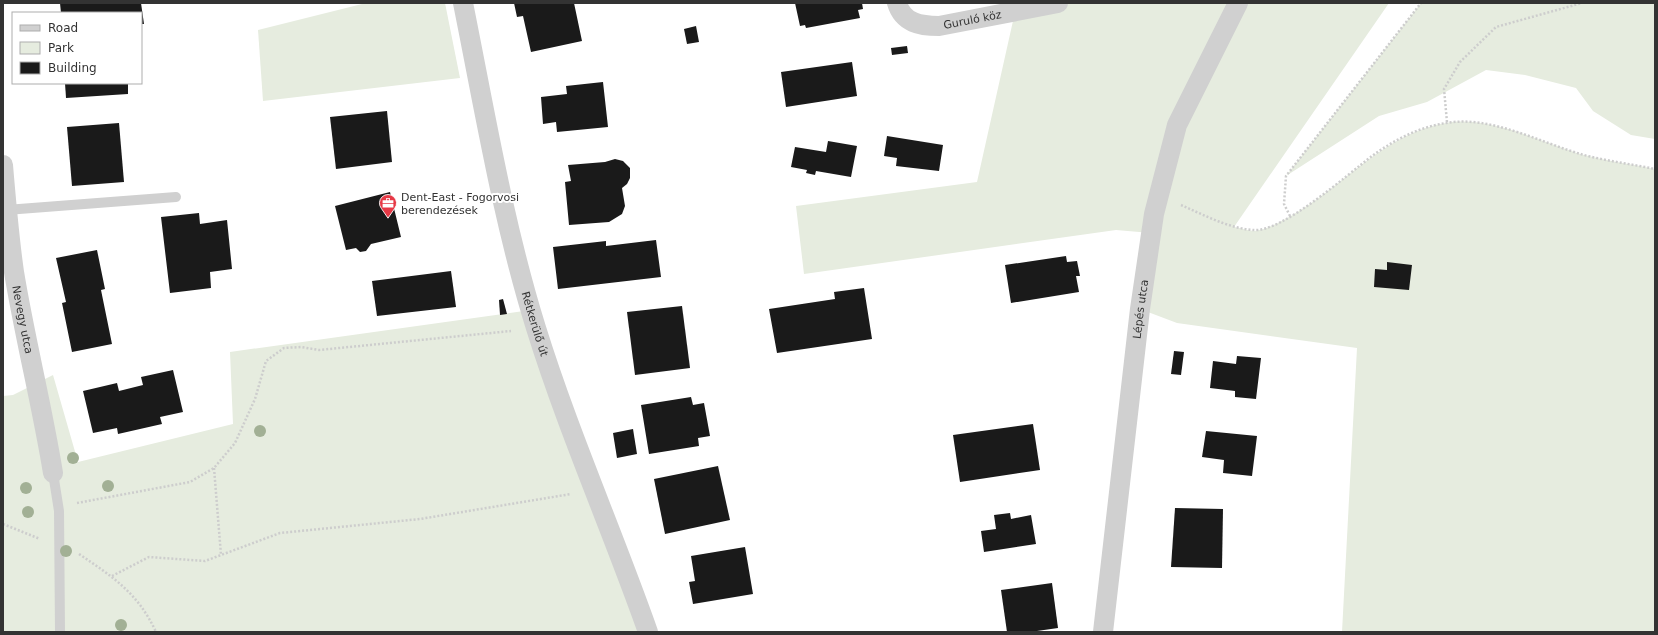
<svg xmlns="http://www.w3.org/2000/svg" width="1658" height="635" viewBox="0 0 1658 635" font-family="'DejaVu Sans',sans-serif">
<rect width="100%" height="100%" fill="#fff"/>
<g fill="#e6ecdf">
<polygon points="366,3 445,3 460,78 263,101 258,30"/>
<path d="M1017,3H1389L1234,227C1241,228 1249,231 1255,231C1268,229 1280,222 1291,216C1344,186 1384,133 1446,123C1489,115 1543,143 1584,155C1607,161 1631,164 1655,169V632H1342L1357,348L1177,323L1140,309L1151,233L1116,230L804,274L796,206L977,182Z"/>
<polygon points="1421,3 1655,3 1655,139 1631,135 1593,111 1576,88 1525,75 1486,70 1427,102 1379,116 1286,176"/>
<polygon points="531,310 648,632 3,632 3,396 13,395 53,375 78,462 233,424 230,352"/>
</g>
<g fill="#1a1a1a">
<polygon points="60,3 141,3 144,24 141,24 141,13 61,13"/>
<polygon points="514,3 574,3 582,41 531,52 523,16 517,17"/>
<polygon points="795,3 862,3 863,9 858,10 860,18 806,28 805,25 800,26"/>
<polygon points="696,26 699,42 687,44 684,29"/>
<polygon points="907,46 908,53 892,55 891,48"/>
<polygon points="852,62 857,96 786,107 781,72"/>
<polygon points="603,82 608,127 557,132 556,122 543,124 541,97 567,94 566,86"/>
<polygon points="65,83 128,83 128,94 66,98"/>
<polygon points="387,111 392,162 336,169 330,117"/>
<polygon points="119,123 124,182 72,186 67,127"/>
<polygon points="887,136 943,145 939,171 896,166 897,158 884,156"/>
<polygon points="828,141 857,146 851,177 816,171 815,175 806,173 807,170 791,167 795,147 826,152"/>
<polygon points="615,159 623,161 630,168 630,178 627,184 622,188 625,206 622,214 609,222 569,225 565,182 571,181 568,165 605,162"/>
<polygon points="390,192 401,237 371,244 366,251 360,252 356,248 346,250 335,206"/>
<polygon points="199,213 200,224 227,220 232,269 210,272 211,288 170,293 161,217"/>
<polygon points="656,240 661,277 558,289 553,247 606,241 606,246"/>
<polygon points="97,250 105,289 101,290 112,344 72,352 62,303 66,302 56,258"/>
<polygon points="1066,256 1067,262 1077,261 1080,276 1076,276 1079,292 1011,303 1005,265"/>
<polygon points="1387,262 1412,265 1409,290 1374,287 1375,269 1387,270"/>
<polygon points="451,271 456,307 377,316 372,281"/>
<polygon points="864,288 872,339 777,353 769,309 835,299 834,292"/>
<polygon points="503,299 507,314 500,315 499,300"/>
<polygon points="682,306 690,368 635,375 627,312"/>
<polygon points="1174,351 1184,352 1181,375 1171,374"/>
<polygon points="1237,356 1261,358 1256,399 1235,397 1235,391 1210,388 1213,361 1236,364"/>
<polygon points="173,370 183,412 160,417 162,424 118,434 117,428 93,433 83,391 117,383 119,391 143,385 141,377"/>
<polygon points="691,397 693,405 704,403 710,436 698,438 699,446 649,454 641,405"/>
<polygon points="1033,424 1040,470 960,482 953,435"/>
<polygon points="633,429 637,454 617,458 613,433"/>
<polygon points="1206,431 1257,436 1252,476 1223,473 1224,460 1202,457"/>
<polygon points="718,466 730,520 665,534 654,479"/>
<polygon points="1175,508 1223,509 1222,568 1171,567"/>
<polygon points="1010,513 1011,519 1031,515 1036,544 984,552 981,531 996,529 994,515"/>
<polygon points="745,547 753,594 693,604 689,582 695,581 691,556"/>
<polygon points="1052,583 1058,628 1030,632 1007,632 1001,590"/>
</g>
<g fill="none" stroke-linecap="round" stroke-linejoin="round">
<g stroke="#cdcdcd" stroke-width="2.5" stroke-dasharray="2 2" stroke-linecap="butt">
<polyline points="1447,122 1444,89 1460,62 1496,27 1582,3"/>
<path d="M1181,205C1204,215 1228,228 1253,230C1282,233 1348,174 1372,156C1394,140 1419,127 1446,123C1491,115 1541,143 1584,155C1607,161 1631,164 1655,169"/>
<polyline points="1290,216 1284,204 1286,176 1421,3"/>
<polyline points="214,468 221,555"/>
<polyline points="77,503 190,482 214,468 235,443 255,399 266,361 284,348 301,347 319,350 511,331"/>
<polyline points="3,524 40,539"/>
<path d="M79,554C113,577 138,593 156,632"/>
<polyline points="112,576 149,557 205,561 280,533 420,519 571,494"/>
</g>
<g stroke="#d0d0d0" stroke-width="10">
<polyline points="6,210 176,197"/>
<polyline points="53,473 59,511 60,632"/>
</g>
<g stroke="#d0d0d0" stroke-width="20">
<path id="s1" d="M463,3C485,112 503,222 536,328C568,431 612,530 648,632"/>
<path id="s2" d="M897,3C903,23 920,26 939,26L1058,3"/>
<path id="s3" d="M3,165C6,201 9,237 14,272C25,339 42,405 53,473"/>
<path id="s4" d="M1103,632L1140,309L1154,214L1177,125L1238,3"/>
</g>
</g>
<g fill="#a2b095">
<circle cx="260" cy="431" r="6"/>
<circle cx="73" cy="458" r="6"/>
<circle cx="108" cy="486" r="6"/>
<circle cx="26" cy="488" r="6"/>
<circle cx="28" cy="512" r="6"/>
<circle cx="66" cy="551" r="6"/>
<circle cx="121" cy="625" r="6"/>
</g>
<defs>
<symbol id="office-pin" viewBox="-11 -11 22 30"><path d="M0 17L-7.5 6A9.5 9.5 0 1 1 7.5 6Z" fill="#e63946" stroke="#fff"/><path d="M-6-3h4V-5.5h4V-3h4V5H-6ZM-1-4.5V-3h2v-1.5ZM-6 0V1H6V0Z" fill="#fff"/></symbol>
</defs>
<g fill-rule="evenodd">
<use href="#office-pin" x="378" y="193" width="20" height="27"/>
</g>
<g text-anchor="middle" stroke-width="4" stroke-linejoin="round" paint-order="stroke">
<g font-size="11" fill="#333" stroke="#fff">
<text dy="4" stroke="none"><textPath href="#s2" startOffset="86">Guruló köz</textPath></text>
<text dy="4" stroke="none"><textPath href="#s4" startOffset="325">Lépés utca</textPath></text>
<text dy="4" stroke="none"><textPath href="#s3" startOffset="156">Nevegy utca</textPath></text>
<text dy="4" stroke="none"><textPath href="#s1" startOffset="329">Rétkerülő út</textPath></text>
</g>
<g font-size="11" fill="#333" stroke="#fff" text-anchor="start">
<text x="401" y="201">Dent-East - Fogorvosi<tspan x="401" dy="13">berendezések</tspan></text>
</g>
</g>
<rect width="1658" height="635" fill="none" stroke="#333333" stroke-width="8"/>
<rect x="12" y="12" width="130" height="72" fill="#ffffff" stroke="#adadad"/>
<rect x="20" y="25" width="20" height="6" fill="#d0d0d0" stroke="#adadad"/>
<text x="48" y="32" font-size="12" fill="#333333">Road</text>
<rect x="20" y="42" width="20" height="12" fill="#e6ecdf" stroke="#adadad"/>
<text x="48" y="52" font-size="12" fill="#333333">Park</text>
<rect x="20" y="62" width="20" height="12" fill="#1a1a1a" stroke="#adadad"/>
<text x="48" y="72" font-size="12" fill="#333333">Building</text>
</svg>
